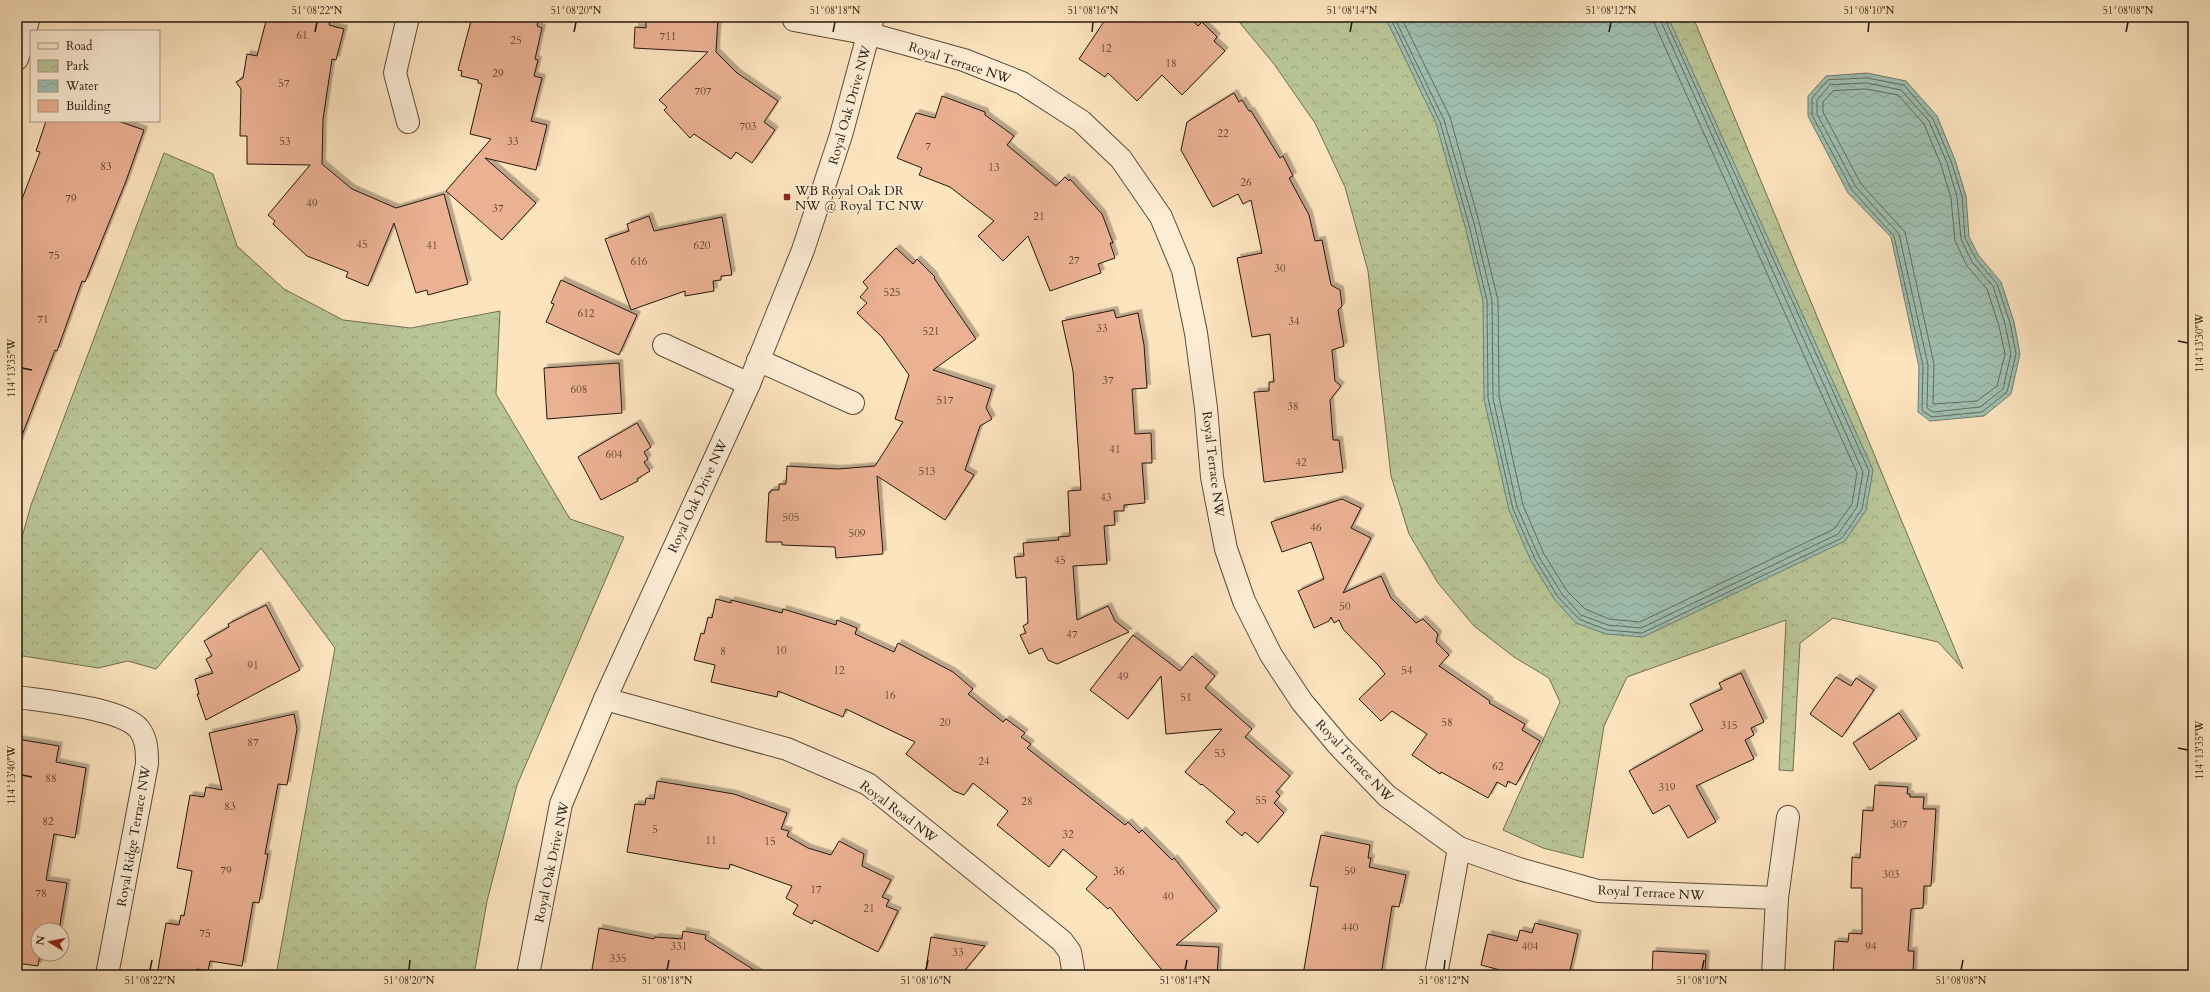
<svg xmlns="http://www.w3.org/2000/svg" width="2210" height="992" viewBox="0 0 2210 992" font-family="Cardo,serif">
<defs>
<pattern id="park-crowns" width="20" height="18" patternUnits="userSpaceOnUse"><rect width="20" height="18" fill="#b9c596"/><path d="M2 6a3 3 0 1 1 6 0M12 15a3 3 0 1 1 6 0" fill="none" stroke="#9fa880"/></pattern>
<pattern id="water-waves" width="16" height="10" patternUnits="userSpaceOnUse"><rect width="16" height="10" fill="#9fbfb0"/><path d="M0 5q4-4 8 0t8 0" fill="none" stroke="#89a396"/></pattern>
<filter id="shadow"><feDropShadow dx="3.5" dy="-3.5" stdDeviation="0" flood-color="#0004"/></filter>
</defs>
<rect width="100%" height="100%" fill="#fce4bf"/>
<filter id="stains"><feTurbulence type="fractalNoise" baseFrequency=".005" numOctaves="4"/><feColorMatrix values="0 0 0 0 .2 0 0 0 0 .09 0 0 0 0 .02 0 0 0 .5 -.17"/></filter>
<radialGradient id="worn" r=".72"><stop offset=".6" stop-color="#630" stop-opacity="0"/><stop offset="1" stop-color="#630" stop-opacity=".3"/></radialGradient>
<g fill="url(#park-crowns)" stroke="#6f6e52">
<polygon points="1235,17 1693,17 1963,669 1938,642 1833,618 1800,643 1793,771 1779,770 1786,620 1627,677 1604,726 1583,858 1543,848 1503,830 1560,702 1549,678 1514,657 1474,626 1438,583 1409,534 1391,476 1368,271 1345,187 1315,123 1274,64"/>
<polygon points="164,153 213,174 237,246 284,289 343,320 411,328 500,311 496,394 570,519 624,537 517,785 487,901 474,975 276,975 335,648 261,548 156,669 128,661 98,668 17,655 17,555 31,505"/>
</g>
<g fill="url(#water-waves)" stroke="#6e7c6f">
<polygon points="1383,17 1668,17 1873,470 1866,510 1845,541 1643,637 1606,634 1576,623 1555,600 1531,561 1509,510 1484,399 1483,301 1465,226 1436,123 1390,27"/>
<polygon points="1867,73 1906,81 1937,116 1955,160 1966,196 1969,237 1979,256 2001,282 2014,322 2020,354 2011,394 1984,416 1930,421 1918,412 1919,367 1891,237 1848,193 1808,116 1808,96 1826,76"/>
</g>
<g fill="none" stroke-linecap="round" stroke-linejoin="round">
<g stroke="#626b5e" stroke-width="1">
<polyline points="1388,17 1394,25 1440,122 1469,225 1487,301 1488,398 1513,509 1535,559 1558,597 1579,619 1607,630 1642,633 1842,538 1862,509 1869,471 1664,17"/>
<polyline points="1394,17 1444,120 1474,223 1492,300 1493,398 1517,507 1539,557 1562,594 1581,615 1608,625 1641,628 1838,534 1857,507 1863,472 1659,17"/>
<polyline points="1401,17 1450,117 1479,222 1498,300 1499,397 1523,505 1544,554 1567,591 1585,609 1609,619 1640,622 1834,529 1852,504 1857,473 1655,25 1653,17"/>
<polygon points="1867,78 1904,85 1933,119 1951,161 1962,196 1965,238 1976,259 1997,284 2010,323 2016,354 2007,392 1982,412 1932,417 1922,410 1923,366 1894,236 1852,190 1812,115 1812,98 1828,80"/>
<polygon points="1867,83 1901,90 1929,121 1947,163 1957,197 1961,239 1972,262 1993,286 2005,324 2011,354 2003,389 1980,407 1933,412 1927,408 1928,365 1899,234 1856,187 1817,114 1817,100 1830,85"/>
<polygon points="1866,89 1898,95 1924,124 1941,165 1951,198 1955,241 1967,266 1987,289 1999,326 2005,354 1997,386 1977,401 1933,404 1934,364 1905,232 1861,184 1823,112 1823,102 1833,91"/>
</g>
</g>
<g fill="#eab193" stroke="#25170d" filter="url(#shadow)">
<polygon points="267,17 331,17 329,25 344,29 336,60 332,59 323,119 322,164 352,189 396,208 444,194 468,284 428,295 427,290 416,293 394,223 368,286 346,277 348,272 307,256 273,224 275,221 268,215 310,165 247,164 247,136 240,136 241,89 236,82 243,78 247,54 257,56"/>
<polygon points="472,17 539,17 537,26 542,28 535,59 538,60 534,76 542,78 531,121 547,125 536,170 485,158 536,203 502,240 446,191 491,139 470,134 482,84 478,83 478,80 461,76 462,71 458,70"/>
<polygon points="646,17 718,17 716,52 737,73 778,101 764,122 775,130 752,163 736,152 731,159 694,134 690,138 664,110 667,107 659,100 708,52 634,48 635,27 646,28"/>
<polygon points="1107,17 1189,17 1198,26 1202,22 1217,37 1214,41 1225,51 1182,95 1162,75 1137,101 1108,73 1105,77 1079,59"/>
<polygon points="1234,93 1239,102 1242,100 1249,111 1251,111 1280,158 1283,156 1293,176 1289,178 1309,215 1315,241 1322,240 1331,285 1340,290 1342,306 1338,310 1344,346 1332,350 1335,381 1341,386 1330,400 1333,440 1339,440 1343,472 1264,482 1254,392 1269,391 1269,382 1274,382 1270,334 1252,337 1237,258 1262,253 1251,200 1243,204 1238,194 1213,207 1181,150 1187,122"/>
<polygon points="942,96 985,112 985,115 1014,136 1007,145 1025,160 1056,186 1065,177 1069,181 1070,179 1102,214 1113,243 1110,243 1115,258 1098,264 1101,273 1050,291 1028,236 1003,261 978,236 994,221 950,187 919,175 922,168 897,158 916,113 935,118"/>
<polygon points="46,121 118,121 144,130 126,181 85,282 82,281 57,351 55,350 19,443 17,443 17,212 40,152 36,151"/>
<polygon points="649,216 654,231 722,217 732,275 721,276 721,280 713,281 714,291 685,296 685,291 631,310 605,239 629,231 627,224"/>
<polygon points="896,248 913,264 917,259 935,277 934,278 976,339 933,370 992,389 986,408 992,419 980,426 965,470 974,475 945,520 877,476 883,554 836,558 835,547 782,545 782,542 766,542 769,492 771,492 771,490 779,490 779,484 786,484 787,466 838,469 875,466 903,422 895,419 909,375 882,337 857,313 867,303 860,297 868,288 863,282"/>
<polygon points="561,280 637,315 619,355 546,322 554,304 551,303"/>
<polygon points="1114,310 1116,318 1138,313 1144,345 1147,388 1132,389 1135,434 1151,433 1152,463 1142,463 1145,503 1124,505 1124,511 1114,511 1115,525 1104,526 1107,564 1073,566 1077,620 1108,606 1115,621 1129,632 1057,664 1048,660 1042,648 1029,654 1020,635 1026,633 1023,626 1028,623 1026,577 1016,578 1014,557 1024,556 1023,543 1059,540 1058,537 1070,536 1068,491 1081,490 1073,371 1062,321"/>
<polygon points="619,363 622,413 547,419 544,368"/>
<polygon points="637,423 651,447 644,452 648,459 644,462 650,471 637,479 638,481 601,500 578,457"/>
<polygon points="1342,499 1361,508 1351,528 1371,538 1343,593 1381,576 1391,598 1416,623 1423,619 1438,634 1436,642 1449,655 1439,666 1490,701 1489,703 1525,724 1522,730 1540,741 1516,785 1508,781 1506,787 1497,782 1488,798 1441,772 1440,774 1412,755 1427,734 1392,711 1381,721 1359,699 1385,674 1378,665 1343,629 1339,620 1334,623 1331,617 1329,621 1314,628 1298,591 1324,579 1311,542 1282,552 1271,522"/>
<polygon points="716,599 731,603 731,600 782,613 783,609 836,625 837,620 857,628 855,634 894,652 898,643 953,672 973,689 968,694 1003,722 1006,719 1025,733 1021,737 1031,744 1027,748 1125,825 1128,822 1139,833 1142,830 1172,860 1174,858 1217,911 1176,945 1219,947 1217,975 1166,975 1110,907 1108,909 1086,889 1097,877 1063,849 1049,867 997,825 1008,811 973,783 964,795 954,791 906,754 915,742 846,709 843,717 778,691 777,697 711,682 715,665 694,660 701,633 704,634 708,617 712,618"/>
<polygon points="266,605 300,670 206,720 197,694 199,694 195,679 213,673 206,659 212,656 204,641 229,627 228,624"/>
<polygon points="1133,635 1180,671 1192,656 1215,676 1205,688 1252,729 1245,737 1290,776 1276,792 1280,796 1274,803 1284,813 1258,843 1245,832 1242,836 1226,822 1235,812 1202,784 1201,785 1185,772 1222,729 1166,734 1161,676 1128,719 1090,690"/>
<polygon points="1741,673 1764,722 1751,728 1754,735 1745,740 1754,759 1696,786 1716,822 1688,838 1669,805 1653,814 1629,771 1703,730 1690,704 1722,689 1719,683"/>
<polygon points="1836,677 1851,686 1856,678 1874,690 1842,737 1810,714"/>
<polygon points="1899,713 1917,739 1870,770 1853,743"/>
<polygon points="294,714 297,729 287,785 278,784 265,854 268,854 259,903 253,902 242,966 210,961 208,971 197,969 196,975 157,975 166,923 179,925 181,915 184,916 192,871 177,868 190,795 204,797 206,787 222,790 209,733"/>
<polygon points="17,739 59,746 56,762 86,768 75,838 54,834 46,880 67,883 59,930 38,930 38,954 55,954 55,957 40,954 38,966 17,963"/>
<polygon points="657,781 734,794 787,813 781,829 789,831 787,836 808,848 831,855 839,841 864,854 862,866 891,880 882,897 889,900 886,906 898,911 878,952 814,920 812,924 793,914 798,905 786,898 792,886 730,864 729,869 719,868 627,852 635,804 645,805 646,798 654,799"/>
<polygon points="1875,785 1908,787 1907,794 1910,794 1910,797 1924,797 1923,809 1936,809 1931,886 1924,886 1923,908 1911,909 1908,951 1914,951 1913,975 1833,975 1835,941 1848,942 1849,933 1862,934 1862,888 1851,888 1852,857 1860,858 1863,810 1873,811"/>
<polygon points="1321,835 1370,845 1368,858 1371,858 1369,867 1406,875 1399,907 1392,906 1381,975 1303,975 1318,887 1310,886"/>
<polygon points="1535,923 1578,934 1569,975 1519,975 1481,965 1488,934 1517,941 1520,930 1532,933"/>
<polygon points="599,928 654,939 655,937 682,939 683,931 706,935 705,939 762,975 591,975"/>
<polygon points="931,937 985,946 961,975 925,975"/>
<polygon points="1653,951 1706,954 1705,975 1652,975"/>
</g>
<g fill="none" stroke-linecap="round" stroke-linejoin="round">
<defs>
<g id="minor">
<polyline points="408,17 395,73 408,122"/>
<polyline points="794,20 870,34 964,60 1022,83 1081,121 1121,159 1161,217 1183,270 1196,333 1206,408 1212,477 1226,549 1244,601 1271,655 1302,702 1339,746 1387,796 1459,848 1519,869 1598,891 1777,898 1773,975"/>
<polyline points="17,59 29,17"/>
<polyline points="664,345 749,384"/>
<polyline points="758,360 853,403"/>
<path d="M17,697C44,701 122,708 139,729C147,739 147,752 147,764L107,975"/>
<polyline points="605,699 787,749 868,784 1062,941 1070,952 1074,975"/>
<polyline points="1777,898 1788,817"/>
<polyline points="528,975 561,804 605,699 749,384 803,250 841,135 873,17"/>
<polyline points="1436,975 1459,848"/>
</g>
</defs>
<use href="#minor" stroke="#5b4a3a" stroke-width="24"/>
<use href="#minor" stroke="#fdedd5" stroke-width="22"/>
</g>
<path fill="none" stroke="#25170d" stroke-width="1.5" d="M315,32L317,22M574,32L576,22M833,32L835,22M1092,32L1093,22M1350,32L1352,22M1609,32L1611,22M1868,32L1869,22M2126,32L2128,22M2178,341L2188,343M22,368L32,370M2178,748L2188,750M22,775L32,777M150,970L152,960M409,970L410,960M667,970L669,960M926,970L928,960M1185,970L1187,960M1444,970L1445,960M1702,970L1704,960M1961,970L1963,960"/>
<rect fill="#8f2418" stroke="#fdedd5" stroke-width="1.5" x="783" y="193" width="8" height="8" rx="2"/>
<g text-anchor="middle" stroke-width="3" stroke-linejoin="round" paint-order="stroke">
<g font-size="11" fill="#563e2e">
<text x="302" y="39">61</text>
<text x="668" y="40">711</text>
<text x="516" y="44">25</text>
<text x="1106" y="52">12</text>
<text x="1171" y="67">18</text>
<text x="498" y="77">29</text>
<text x="284" y="87">57</text>
<text x="703" y="95">707</text>
<text x="748" y="130">703</text>
<text x="1223" y="137">22</text>
<text x="285" y="145">53</text>
<text x="513" y="145">33</text>
<text x="928" y="150">7</text>
<text x="106" y="170">83</text>
<text x="994" y="171">13</text>
<text x="1246" y="186">26</text>
<text x="71" y="202">79</text>
<text x="312" y="207">49</text>
<text x="498" y="212">37</text>
<text x="1039" y="220">21</text>
<text x="362" y="248">45</text>
<text x="432" y="249">41</text>
<text x="702" y="249">620</text>
<text x="54" y="259">75</text>
<text x="1074" y="264">27</text>
<text x="639" y="265">616</text>
<text x="1280" y="272">30</text>
<text x="892" y="296">525</text>
<text x="586" y="317">612</text>
<text x="43" y="323">71</text>
<text x="1294" y="325">34</text>
<text x="1102" y="332">33</text>
<text x="931" y="335">521</text>
<text x="1108" y="384">37</text>
<text x="579" y="393">608</text>
<text x="945" y="404">517</text>
<text x="1293" y="410">38</text>
<text x="1115" y="453">41</text>
<text x="614" y="458">604</text>
<text x="1301" y="466">42</text>
<text x="927" y="475">513</text>
<text x="1106" y="501">43</text>
<text x="791" y="521">505</text>
<text x="1316" y="531">46</text>
<text x="857" y="537">509</text>
<text x="1060" y="564">45</text>
<text x="1345" y="610">50</text>
<text x="1072" y="638">47</text>
<text x="781" y="654">10</text>
<text x="723" y="655">8</text>
<text x="253" y="669">91</text>
<text x="839" y="674">12</text>
<text x="1407" y="674">54</text>
<text x="1123" y="680">49</text>
<text x="890" y="699">16</text>
<text x="1186" y="701">51</text>
<text x="945" y="726">20</text>
<text x="1447" y="726">58</text>
<text x="1729" y="729">315</text>
<text x="253" y="746">87</text>
<text x="1220" y="757">53</text>
<text x="984" y="765">24</text>
<text x="1498" y="770">62</text>
<text x="51" y="782">88</text>
<text x="1667" y="791">319</text>
<text x="1261" y="804">55</text>
<text x="1027" y="805">28</text>
<text x="230" y="810">83</text>
<text x="48" y="825">82</text>
<text x="1899" y="828">307</text>
<text x="655" y="833">5</text>
<text x="1068" y="838">32</text>
<text x="711" y="844">11</text>
<text x="770" y="845">15</text>
<text x="226" y="874">79</text>
<text x="1119" y="875">36</text>
<text x="1350" y="875">59</text>
<text x="1891" y="878">303</text>
<text x="816" y="893">17</text>
<text x="41" y="897">78</text>
<text x="1168" y="900">40</text>
<text x="869" y="912">21</text>
<text x="1350" y="931">440</text>
<text x="205" y="937">75</text>
<text x="679" y="950">331</text>
<text x="1530" y="950">404</text>
<text x="1871" y="950">94</text>
<text x="958" y="956">33</text>
<text x="618" y="962">335</text>
</g>
<g font-size="13" fill="#25170d" stroke="#fdedd5">
<text transform="translate(960 62) rotate(18)" y="5">Royal Terrace NW</text>
<text transform="translate(849 105) rotate(-74)" y="5">Royal Oak Drive NW</text>
<text transform="translate(1214 464) rotate(83)" y="5">Royal Terrace NW</text>
<text transform="translate(697 496) rotate(-65)" y="5">Royal Oak Drive NW</text>
<text transform="translate(1355 760) rotate(47)" y="5">Royal Terrace NW</text>
<text transform="translate(899 811) rotate(37)" y="5">Royal Road NW</text>
<text transform="translate(133 836) rotate(-80)" y="5">Royal Ridge Terrace NW</text>
<text transform="translate(551 862) rotate(-78)" y="5">Royal Oak Drive NW</text>
<text transform="translate(1651 892) rotate(3)" y="5">Royal Terrace NW</text>
</g>
<g font-size="13" fill="#25170d" stroke="#fdedd5" text-anchor="start">
<text x="795" y="195">WB Royal Oak DR<tspan x="795" dy="15">NW @ Royal TC NW</tspan></text>
</g>
</g>
<rect width="2210" height="992" fill="none" stroke="#fce4bf" stroke-width="44"/>
<rect x="30" y="30" width="130" height="92" fill="#fdedd5" stroke="#a79785"/>
<rect x="38" y="43" width="20" height="6" fill="#fdedd5" stroke="#a79785"/>
<text x="66" y="50" font-size="12" fill="#25170d">Road</text>
<rect x="38" y="60" width="20" height="12" fill="url(#park-crowns)" stroke="#a79785"/>
<text x="66" y="70" font-size="12" fill="#25170d">Park</text>
<rect x="38" y="80" width="20" height="12" fill="url(#water-waves)" stroke="#a79785"/>
<text x="66" y="90" font-size="12" fill="#25170d">Water</text>
<rect x="38" y="100" width="20" height="12" fill="#eab193" stroke="#a79785"/>
<text x="66" y="110" font-size="12" fill="#25170d">Building</text>
<g transform="translate(50 942) rotate(280)"><circle r="19" fill="#fdedd5" stroke="#a79785"/>
<path d="M0-3L7 15L0 10L-7 15Z" fill="#8f2418"/>
<text y="-6" font-size="11" font-weight="bold" text-anchor="middle" fill="#25170d">N</text>
</g>
<rect x="22" y="22" width="2166" height="948" fill="none" stroke="#25170d" stroke-width="1.5"/>
<g font-size="10" text-anchor="middle" fill="#25170d">
<text x="317" y="14">51°08'22"N</text>
<text x="576" y="14">51°08'20"N</text>
<text x="835" y="14">51°08'18"N</text>
<text x="1093" y="14">51°08'16"N</text>
<text x="1352" y="14">51°08'14"N</text>
<text x="1611" y="14">51°08'12"N</text>
<text x="1869" y="14">51°08'10"N</text>
<text x="2128" y="14">51°08'08"N</text>
<text transform="translate(2199 343) rotate(-90)" y="4">114°13'30"W</text>
<text transform="translate(11 368) rotate(-90)" y="4">114°13'35"W</text>
<text transform="translate(2199 750) rotate(-90)" y="4">114°13'35"W</text>
<text transform="translate(11 775) rotate(-90)" y="4">114°13'40"W</text>
<text x="150" y="984">51°08'22"N</text>
<text x="409" y="984">51°08'20"N</text>
<text x="667" y="984">51°08'18"N</text>
<text x="926" y="984">51°08'16"N</text>
<text x="1185" y="984">51°08'14"N</text>
<text x="1444" y="984">51°08'12"N</text>
<text x="1702" y="984">51°08'10"N</text>
<text x="1961" y="984">51°08'08"N</text>
</g>
<rect width="100%" height="100%" filter="url(#stains)"/>
<rect width="100%" height="100%" fill="url(#worn)"/>
</svg>
